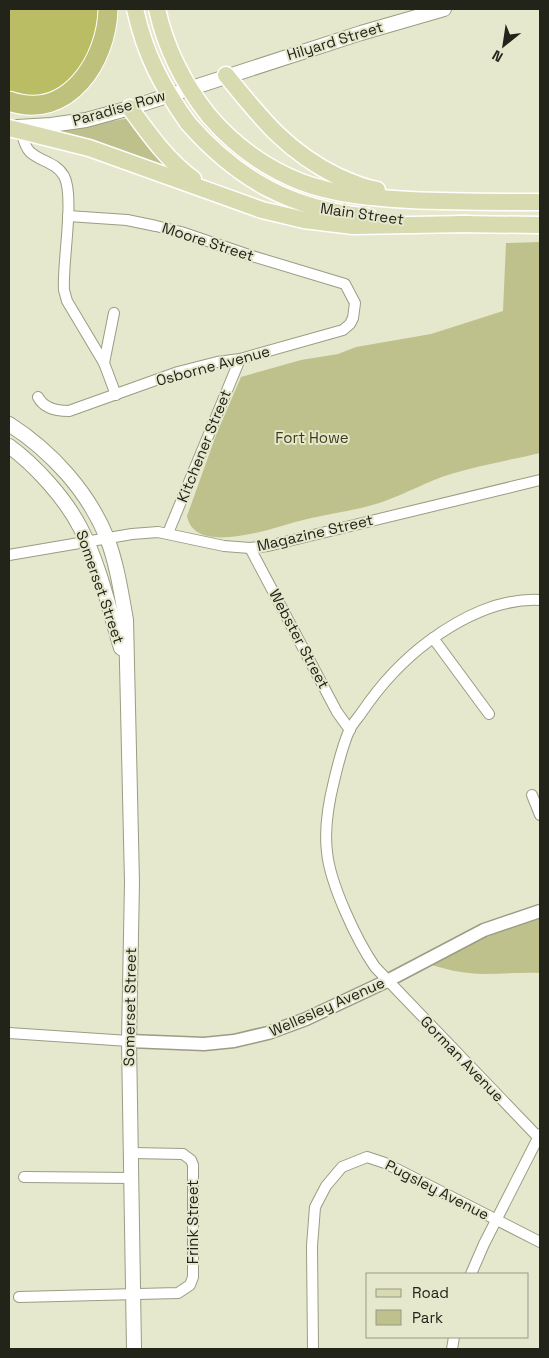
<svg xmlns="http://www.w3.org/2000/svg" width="549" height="1358" viewBox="0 0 549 1358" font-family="'Space Grotesk',sans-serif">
<rect width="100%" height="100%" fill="#e6e8cd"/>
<g fill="#bfc18d">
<polygon points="130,118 171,166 167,170 53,131"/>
<path d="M540,242V453C511,460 480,465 451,474C428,481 407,493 385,501C360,510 332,513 307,519C280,525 195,559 187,516L216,435L241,377L301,360L338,354L356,347L431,334L503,311L506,243Z"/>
<path d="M540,911V973C521,972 503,974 485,974C463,974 443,969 422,962Z"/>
</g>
<polygon fill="#bbbd65" points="9,9 102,9 99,35 73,80 45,96 30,98 9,93"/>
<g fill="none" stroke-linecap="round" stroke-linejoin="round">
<defs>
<g id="minor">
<path d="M21,131C23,138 25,147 30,152C41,162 56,162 64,176C75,196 62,264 64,290L67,301L104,363L116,395"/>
<polyline points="104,363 114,313"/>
<path d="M38,397C44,409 57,411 69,411L178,372L217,362L240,359L343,330L350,324L353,318L355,303L345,284L252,256L181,232L156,226L127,220L68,216"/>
<polyline points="168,533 240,359"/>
<polyline points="250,548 337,712 350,730"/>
<polyline points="9,555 132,534 158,532 224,546 250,548 268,546 540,480"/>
<polyline points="433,638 489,714"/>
<polyline points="532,795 540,815"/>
<polyline points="9,1033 129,1041"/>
<path d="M538,1137L375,967C357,941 330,884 327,852C324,828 328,805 334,781C338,764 342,747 349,731C352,724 358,718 362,712C381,684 402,661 429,641C462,617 499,598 540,600"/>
<polyline points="24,1177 132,1178"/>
<polyline points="471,1274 484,1244 540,1134"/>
<polyline points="19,1297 178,1293 190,1285 193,1277 193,1165 191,1160 183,1154 132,1153"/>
<polyline points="313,1349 312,1246 315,1207 326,1186 342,1167 367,1157 385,1163 540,1242"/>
<polyline points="452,1349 454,1337"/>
</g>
<polyline id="tertiary" points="129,1041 204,1044 234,1041 268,1033 306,1019 387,981 484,930 540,911"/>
<g id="secondary">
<polyline points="17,127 51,125 86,120 130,108 361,33 444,9"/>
<path d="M9,424C51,451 88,491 107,538C117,564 121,592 126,620L132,882L129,1041L134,1349"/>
<path d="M9,446C35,465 66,499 81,529C100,566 109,609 121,648"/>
</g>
<g id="primary">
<path d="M226,75C261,118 286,151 337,176C350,182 364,188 377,190"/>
<path d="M130,108C149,134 167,160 193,179"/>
<path d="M209,116C234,145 265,168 301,182C336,195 373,198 410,200C454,202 497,202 540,202"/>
<path d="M188,123C239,181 292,209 369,217"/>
<polyline points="9,128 89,148 262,210 304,220 353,226 468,224"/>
<polyline points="458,224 540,225"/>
</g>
<path id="motorway" d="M9,101C68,122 107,60 108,9"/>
</defs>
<use href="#minor" stroke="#9b9c83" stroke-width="12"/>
<use href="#tertiary" stroke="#9b9c83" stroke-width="15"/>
<use href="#secondary" stroke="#9b9c83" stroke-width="16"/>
<use href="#primary" stroke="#fff" stroke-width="19"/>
<use href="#motorway" stroke="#fff" stroke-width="21"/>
<use href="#minor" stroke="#fff" stroke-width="10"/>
<use href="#tertiary" stroke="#fff" stroke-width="12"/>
<use href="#secondary" stroke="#fff" stroke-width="14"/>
<use href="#primary" stroke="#d8dab0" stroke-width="16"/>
<use href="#motorway" stroke="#bec17c" stroke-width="19"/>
<defs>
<g id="primary-bridge">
<path d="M135,9C145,54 161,85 188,123"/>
<path d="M157,9C166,50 183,83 209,116"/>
</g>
</defs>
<use href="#primary-bridge" stroke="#fff" stroke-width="19" stroke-linecap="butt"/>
<use href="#primary-bridge" stroke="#d8dab0" stroke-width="16"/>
</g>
<g text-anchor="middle" stroke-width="4" stroke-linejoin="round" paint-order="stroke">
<g font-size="15" fill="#222319" stroke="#e6e8cd">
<text transform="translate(335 41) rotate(-17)" y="5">Hilyard Street</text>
<text transform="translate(119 108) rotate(-16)" y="5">Paradise Row</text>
<text transform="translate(362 214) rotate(8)" y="5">Main Street</text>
<text transform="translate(208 242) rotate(18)" y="5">Moore Street</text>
<text transform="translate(213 366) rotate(-15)" y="5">Osborne Avenue</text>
<text transform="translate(204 446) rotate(-68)" y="5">Kitchener Street</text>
<text transform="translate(315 533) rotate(-13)" y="5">Magazine Street</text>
<text transform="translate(100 587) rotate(71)" y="5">Somerset Street</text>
<text transform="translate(299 639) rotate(62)" y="5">Webster Street</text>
<text transform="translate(130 1007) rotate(-89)" y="5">Somerset Street</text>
<text transform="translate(327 1007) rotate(-24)" y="5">Wellesley Avenue</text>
<text transform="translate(462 1059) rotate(46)" y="5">Gorman Avenue</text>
<text transform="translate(437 1190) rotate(27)" y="5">Pugsley Avenue</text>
<text transform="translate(193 1222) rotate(-90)" y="5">Frink Street</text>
</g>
<g font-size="15" fill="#3c3d17" stroke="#e6e8cd">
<text x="312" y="443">Fort Howe</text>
</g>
</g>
<rect width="549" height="1358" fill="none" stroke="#222319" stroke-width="20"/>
<rect x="366" y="1273" width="162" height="65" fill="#e6e8cd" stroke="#989985"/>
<rect x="376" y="1289" width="25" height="8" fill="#d8dab0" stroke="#989985"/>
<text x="412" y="1298" font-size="15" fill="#222319">Road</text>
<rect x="376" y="1310" width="25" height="15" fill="#bfc18d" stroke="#989985"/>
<text x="412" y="1323" font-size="15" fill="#222319">Park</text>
<g transform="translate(504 45) rotate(210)" stroke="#e6e8cd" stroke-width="4" paint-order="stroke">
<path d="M0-4L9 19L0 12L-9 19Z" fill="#222319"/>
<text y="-8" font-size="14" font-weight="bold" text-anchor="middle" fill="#222319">N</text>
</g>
</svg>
